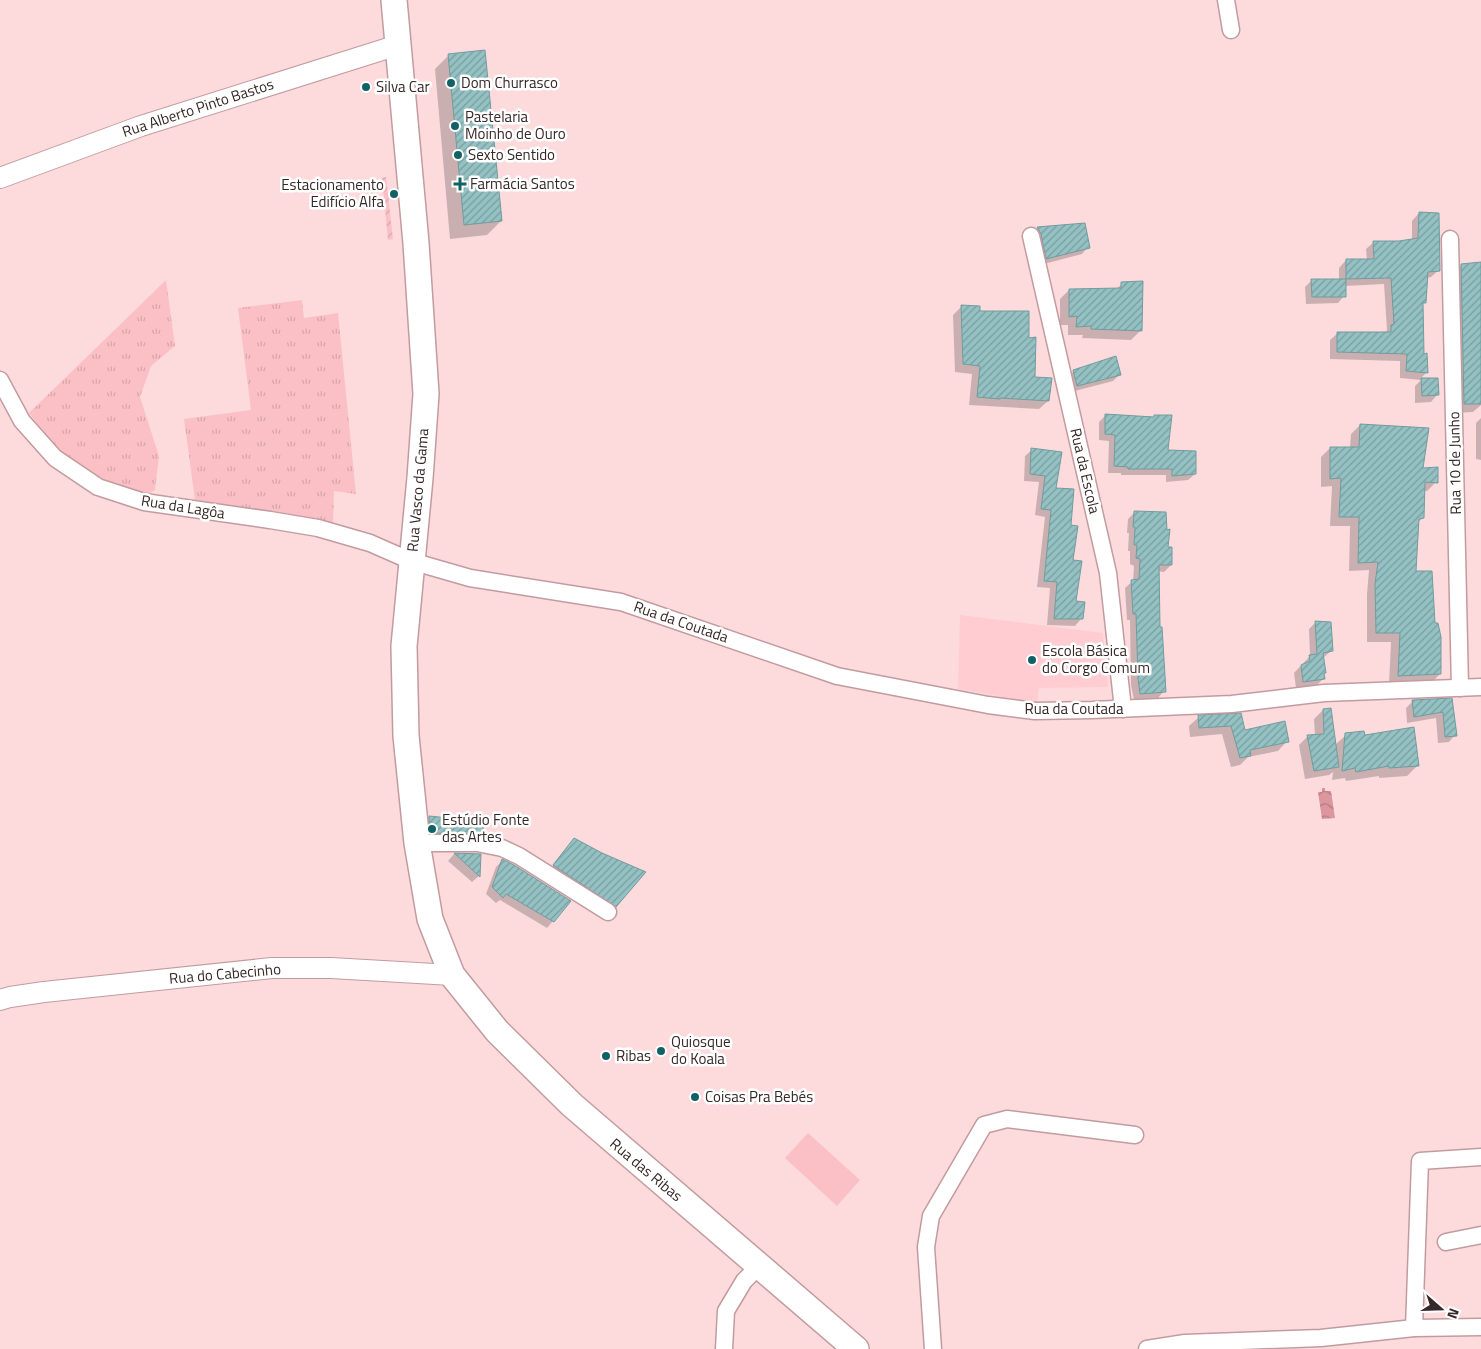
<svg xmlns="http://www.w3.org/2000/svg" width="1481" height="1349" viewBox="0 0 1481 1349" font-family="'Titillium Web',sans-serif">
<defs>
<pattern id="grass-tufts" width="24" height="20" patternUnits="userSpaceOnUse" patternTransform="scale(1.25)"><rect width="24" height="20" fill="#fac0c5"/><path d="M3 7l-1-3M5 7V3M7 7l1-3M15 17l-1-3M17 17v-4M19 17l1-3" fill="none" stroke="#d7a5a9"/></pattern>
<pattern id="garden-furrows" width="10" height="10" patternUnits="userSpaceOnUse" patternTransform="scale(1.25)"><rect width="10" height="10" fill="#fac0c5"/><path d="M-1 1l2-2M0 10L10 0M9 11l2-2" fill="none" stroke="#d7a5a9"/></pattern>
<pattern id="water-waves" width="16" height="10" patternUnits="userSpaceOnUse" patternTransform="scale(1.25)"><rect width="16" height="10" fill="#dc969d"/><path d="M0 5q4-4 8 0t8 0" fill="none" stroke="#b37a80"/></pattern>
<pattern id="building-hatch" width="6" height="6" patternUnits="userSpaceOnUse" patternTransform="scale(1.25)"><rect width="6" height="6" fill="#94c1c3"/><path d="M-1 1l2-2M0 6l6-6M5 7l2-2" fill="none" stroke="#7a9d9e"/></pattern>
</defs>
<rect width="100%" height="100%" fill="#fddbdd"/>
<polygon fill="#ffccd1" points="960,615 1103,633 1108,687 1039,688 1037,703 958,689"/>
<g fill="url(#grass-tufts)">
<path d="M166,280L175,346L151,366L140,397L159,456L155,490L145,495C111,483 80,471 53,444C44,436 37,423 29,413Z"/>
<polygon points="302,300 304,318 338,313 356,494 334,491 333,523 195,500 184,419 251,410 238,308"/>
</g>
<polygon fill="url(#garden-furrows)" points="386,177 393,239 388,240 382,178"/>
<polygon fill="#fac0c5" points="808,1133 860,1180 837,1206 785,1158"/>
<polygon fill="url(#water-waves)" points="1322,788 1325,788 1325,791 1331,791 1335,818 1322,819 1318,792 1322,792"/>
<g fill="#0003">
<polygon points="449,55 501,221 487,235 450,239 435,69"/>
<polygon points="1419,213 1439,270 1431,277 1426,278 1424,302 1422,305 1422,356 1427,372 1420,379 1437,379 1437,395 1431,402 1415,403 1415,386 1421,380 1400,378 1400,361 1330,359 1330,340 1338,333 1384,334 1387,330 1384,284 1345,286 1344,296 1338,303 1306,304 1305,287 1312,280 1339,280 1339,268 1346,260 1367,260 1366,249 1374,242 1412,241 1412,221"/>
<polygon points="1084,224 1088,247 1082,254 1040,265 1031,235 1037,228"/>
<polygon points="1481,264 1481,405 1473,412 1455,413 1452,274 1462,265"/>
<polygon points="1122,284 1140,331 1131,340 1082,338 1083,335 1068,335 1068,325 1060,325 1060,299 1069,290 1115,290"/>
<polygon points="961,307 978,312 1028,339 1034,378 1048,401 1039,409 969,405 972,374 955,372 953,315"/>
<polygon points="1074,371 1120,374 1113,381 1071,392 1067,377"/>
<polygon points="1105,416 1167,451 1195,474 1188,480 1166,482 1166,475 1121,475 1121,473 1108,473 1109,441 1099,440 1099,422"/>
<polygon points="1481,418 1481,460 1476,459 1476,423"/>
<polygon points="1360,425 1422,469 1436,482 1427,491 1424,491 1423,518 1417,523 1415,572 1434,625 1440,674 1431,683 1389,684 1391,642 1367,642 1367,594 1369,570 1349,571 1350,526 1330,526 1332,486 1321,487 1321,457 1330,448 1350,448 1351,434"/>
<polygon points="1032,450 1054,489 1069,527 1074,602 1081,619 1075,626 1047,625 1050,588 1037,587 1045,517 1035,515 1039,482 1024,481 1025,456"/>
<polygon points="1135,512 1167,548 1171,565 1164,572 1157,571 1159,629 1164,691 1158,698 1134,700 1131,685 1130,620 1127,620 1125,588 1133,581 1134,566 1130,564 1130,551 1128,551 1129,533 1127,533 1128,519"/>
<polygon points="1316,622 1331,651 1323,658 1325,673 1323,675 1324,678 1317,685 1296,688 1294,673 1310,656 1309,629"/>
<polygon points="1451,699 1455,735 1449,742 1438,743 1436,718 1407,723 1406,708 1413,701"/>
<polygon points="1323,710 1335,745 1346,735 1365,736 1417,766 1407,776 1379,778 1379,776 1346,781 1345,778 1332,780 1333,772 1329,775 1305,779 1299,745 1308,736 1315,736 1314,719"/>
<polygon points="1240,714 1244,732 1287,741 1278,751 1248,757 1240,765 1231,767 1222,734 1190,737 1189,726 1199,717"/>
<polygon points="429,817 481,833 475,840 424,839 422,824"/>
<polygon points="574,839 601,854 615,906 609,913 547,873"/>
<polygon points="454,854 480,855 479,876 472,882 448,861"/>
<polygon points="502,861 553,921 547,928 500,900 496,903 486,894 496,867"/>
</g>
<g fill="url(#building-hatch)" stroke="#719c9e">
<polygon points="485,50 502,221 464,225 448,54"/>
<polygon points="1419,212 1439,213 1440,271 1428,272 1426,303 1423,303 1424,354 1427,353 1428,373 1406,371 1407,354 1337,352 1337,332 1391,332 1391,325 1394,324 1391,278 1346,279 1346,259 1374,259 1373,241 1399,241 1418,238"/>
<polygon points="1085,223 1090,248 1046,259 1041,234 1037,227"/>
<polygon points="1481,262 1481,404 1464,404 1461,264"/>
<polygon points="1311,279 1346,279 1346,297 1312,297"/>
<polygon points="1143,281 1142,331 1091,329 1091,326 1076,327 1077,316 1069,317 1069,289 1121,288 1121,282"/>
<polygon points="961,305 980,306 980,311 1029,311 1029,338 1036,337 1035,377 1052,378 1049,401 1000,398 1000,399 977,397 980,366 963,364"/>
<polygon points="1116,356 1121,375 1077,386 1073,370"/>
<polygon points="1421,378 1438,378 1439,395 1422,396"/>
<polygon points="1105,414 1154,417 1154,415 1172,415 1168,450 1196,451 1196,474 1172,476 1172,469 1128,469 1128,467 1114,466 1115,435 1105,434"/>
<polygon points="1360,424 1429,428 1423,468 1438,467 1438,483 1425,482 1424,518 1419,519 1416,571 1432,571 1435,623 1438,623 1441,637 1441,674 1398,676 1400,633 1376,633 1375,584 1378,562 1358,563 1359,517 1339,517 1341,478 1330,479 1330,447 1359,447"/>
<polygon points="1031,448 1062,452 1056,488 1074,489 1071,525 1078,526 1073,560 1082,561 1076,601 1085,602 1083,619 1054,619 1057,582 1044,581 1051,510 1041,509 1045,476 1030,474"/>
<polygon points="1134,511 1166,512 1167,530 1170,529 1168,547 1172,547 1172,565 1159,565 1160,627 1162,627 1166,692 1140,694 1138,678 1136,614 1133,614 1131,580 1139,579 1140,559 1136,558 1137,545 1134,545 1135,527 1133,527"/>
<polygon points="1315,621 1331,622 1333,651 1323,653 1326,673 1324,673 1325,679 1303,682 1301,665 1310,661 1309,655 1317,654"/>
<polygon points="1452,698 1457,736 1445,737 1443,712 1414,717 1412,700"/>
<polygon points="1331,708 1339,767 1314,771 1307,735 1324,734 1323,709"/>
<polygon points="1241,713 1245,730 1285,721 1289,742 1250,750 1251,756 1240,758 1231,726 1199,728 1198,715"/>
<polygon points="1414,727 1419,766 1389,768 1389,766 1356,772 1355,768 1342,771 1345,733 1364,731 1365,735"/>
<polygon points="429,816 459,819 483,825 483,834 430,833"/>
<polygon points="574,838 602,853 646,872 616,907 553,865"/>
<polygon points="454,853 481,854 480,877"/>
<polygon points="502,859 514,865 571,901 554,922 506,894 503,898 492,887"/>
</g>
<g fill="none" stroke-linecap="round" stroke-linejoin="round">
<defs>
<g id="minor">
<polyline points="1226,0 1231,30"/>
<polyline points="1031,236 1108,573 1123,709"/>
<polyline points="1450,239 1460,688"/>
<polyline points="0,380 22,421 55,458 98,487 144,502 270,520 318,528 370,543 411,561 470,578 621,602 837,676 988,705 1035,711 1092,710 1232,704 1324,693 1481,687"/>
<polyline points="417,843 477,843 502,848 519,856 608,912"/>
<polyline points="1446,1242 1481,1235"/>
<polyline points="1414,1328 1420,1161 1481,1157"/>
<polyline points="724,1349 726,1311 744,1281 759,1266"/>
<polyline points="933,1349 926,1247 931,1216 984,1125 1007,1119 1135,1135"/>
<polyline points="1147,1349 1185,1343 1321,1338 1414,1328 1481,1327"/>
</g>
<g id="tertiary">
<polyline points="0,178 141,126 398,45"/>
<polyline points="0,1000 10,997 44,992 272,968 331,968 452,975"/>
</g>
<polyline id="primary" points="394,0 416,243 426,394 420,478 404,646 406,736 417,843 430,919 452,975 497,1031 572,1105 856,1349"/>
</defs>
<use href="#minor" stroke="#c39b9f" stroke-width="19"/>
<use href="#tertiary" stroke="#c39b9f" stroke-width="22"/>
<use href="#primary" stroke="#c39b9f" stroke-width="28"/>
<use href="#minor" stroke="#fff" stroke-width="16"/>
<use href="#tertiary" stroke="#fff" stroke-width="20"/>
<use href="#primary" stroke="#fff" stroke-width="25"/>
</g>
<g fill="#116265" stroke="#fff" stroke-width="2">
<circle cx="451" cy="83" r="5"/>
<circle cx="366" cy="87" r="5"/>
<circle cx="455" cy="126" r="5"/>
<circle cx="458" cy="155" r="5"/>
<path d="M457.5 176.5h5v5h5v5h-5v5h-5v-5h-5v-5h5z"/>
<circle cx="394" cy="194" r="5"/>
<circle cx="1032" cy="660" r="5"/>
<circle cx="432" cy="829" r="5"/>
<circle cx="661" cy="1051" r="5"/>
<circle cx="606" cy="1056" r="5"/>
<circle cx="695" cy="1097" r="5"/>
</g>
<g text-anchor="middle" stroke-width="5" stroke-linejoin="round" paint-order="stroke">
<g font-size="15" fill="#362728" stroke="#fff" text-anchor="start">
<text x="461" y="88">Dom Churrasco</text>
<text x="376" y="92">Silva Car</text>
<text x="465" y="122">Pastelaria<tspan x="465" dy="17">Moinho de Ouro</tspan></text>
<text x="468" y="160">Sexto Sentido</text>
<text x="470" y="189">Farmácia Santos</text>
<text x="384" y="190" text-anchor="end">Estacionamento<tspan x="384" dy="17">Edifício Alfa</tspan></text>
<text x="1042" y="656">Escola Básica<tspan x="1042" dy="17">do Corgo Comum</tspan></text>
<text x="442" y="825">Estúdio Fonte<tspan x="442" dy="17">das Artes</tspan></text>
<text x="671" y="1047">Quiosque<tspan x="671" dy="17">do Koala</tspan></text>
<text x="616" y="1061">Ribas</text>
<text x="705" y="1102">Coisas Pra Bebés</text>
</g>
<g font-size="15" fill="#362728" stroke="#fff">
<text transform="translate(198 108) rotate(-18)" y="5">Rua Alberto Pinto Bastos</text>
<text transform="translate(1455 463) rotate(-91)" y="5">Rua 10 de Junho</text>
<text transform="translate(1085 471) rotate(77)" y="5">Rua da Escola</text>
<text transform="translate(418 490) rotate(-85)" y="5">Rua Vasco da Gama</text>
<text transform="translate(183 507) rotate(9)" y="5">Rua da Lagôa</text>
<text transform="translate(681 622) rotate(19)" y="5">Rua da Coutada</text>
<text x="1074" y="714">Rua da Coutada</text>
<text transform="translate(225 974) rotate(-5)" y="5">Rua do Cabecinho</text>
<text transform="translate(646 1170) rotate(40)" y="5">Rua das Ribas</text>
</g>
</g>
<g transform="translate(1441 1309) rotate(110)" stroke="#ffffff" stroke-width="4" paint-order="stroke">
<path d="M0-4L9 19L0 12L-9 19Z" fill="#362728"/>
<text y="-8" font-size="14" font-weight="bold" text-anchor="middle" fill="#362728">N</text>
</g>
</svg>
